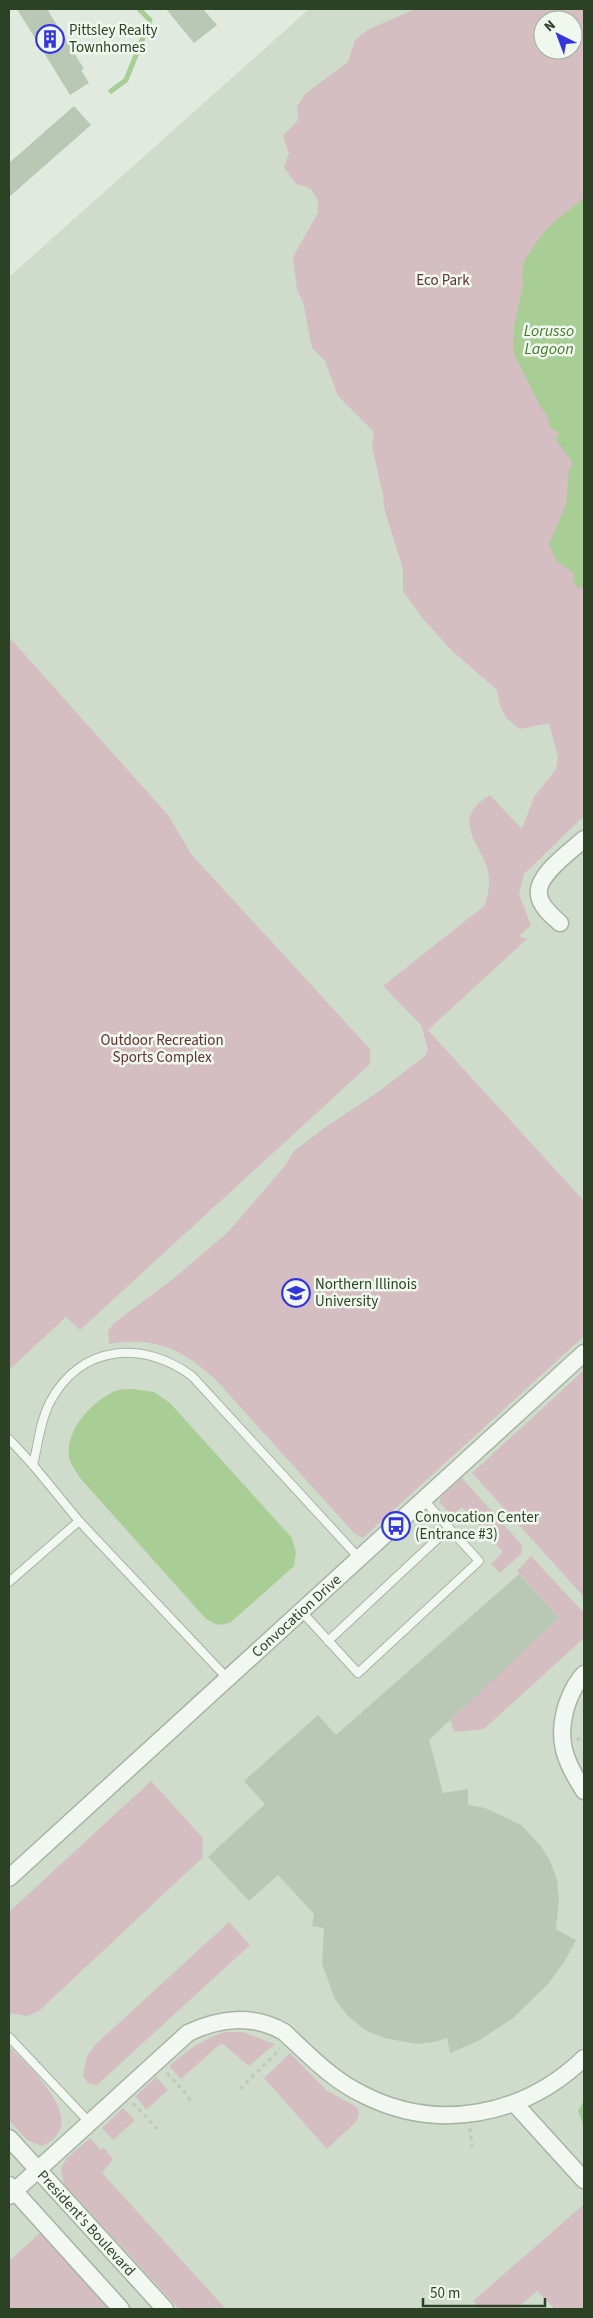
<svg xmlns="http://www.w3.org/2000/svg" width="593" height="2318" viewBox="0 0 593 2318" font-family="'Source Sans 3',sans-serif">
<rect width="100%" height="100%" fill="#e1eade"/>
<path fill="#cfdccc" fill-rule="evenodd" d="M309,9H584V2309H9V277ZM543,20H573V50H543Z"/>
<g fill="#d4bec1" fill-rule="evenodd">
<path d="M416,9H584V816L524,874L519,894L531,925L519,936L527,939L428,1030L584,1201V1336L363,1538L354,1533L215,1379C182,1349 155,1336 109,1344L108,1331L114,1323L173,1279L228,1232L284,1167L294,1151L324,1128L378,1092L425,1056L428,1049L421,1025L383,986L484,906C489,894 491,881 487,868C477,839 451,818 490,795L522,829L534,797L556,769L558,757L549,723L520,729L506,718L500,705L497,690L452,651L424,620L403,591V569L384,508L383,494L372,447L374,432L338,396L325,361L312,348L303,302L297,290L293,257L318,213V200L310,188L296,184L284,168L289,153L283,136L298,120L297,107L305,94L348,62L355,40L369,29ZM543,20H573V50H543Z"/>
<polygon points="9,637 168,815 192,855 370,1049 370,1064 80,1330 66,1317 9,1370"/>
<polygon points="584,1370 584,1597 472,1473"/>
<polygon points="462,1478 522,1545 521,1554 500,1573 491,1564 503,1552 462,1507 452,1516 439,1502 442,1496"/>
<polygon points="531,1556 584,1613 584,1638 484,1729 454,1732 450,1719 559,1618 517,1571"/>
<polygon points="151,1781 203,1838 202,1858 39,2011 27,2016 9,2013 9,1912"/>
<polygon points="229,1922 250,1945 97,2085 89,2084 83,2076 87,2056 95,2045"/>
<path d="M225,2032H243L275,2044L249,2066L223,2044L219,2045L181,2079L169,2066C187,2051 202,2039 225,2032Z"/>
<path d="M9,2046C28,2066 94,2124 42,2146L27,2140L9,2120Z"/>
<polygon points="290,2053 326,2090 357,2107 359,2115 356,2122 327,2149 264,2078"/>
<polygon points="156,2077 168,2090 146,2110 136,2096"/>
<polygon points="123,2108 135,2120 113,2140 102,2128"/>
<polygon points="90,2138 101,2150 104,2148 113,2159 102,2173 226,2309 179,2309 64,2184 61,2169 66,2159"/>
<polygon points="582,2206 584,2206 584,2309 555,2309 537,2291 516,2309 481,2309 473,2301"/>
<polygon points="40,2233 109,2309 9,2309 9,2261"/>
</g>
<g fill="#a8ce95">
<polygon points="584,198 584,588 577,587 573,580 574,573 556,561 549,544 566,505 569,470 573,463 556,440 559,432 551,429 547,415 541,408 513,352 514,326 523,285 522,273 524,261 540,237 554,222"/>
<path d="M133,1389L154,1392L170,1403L292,1538L296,1552L294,1566L230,1623L218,1625L206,1619L80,1478C77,1472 70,1464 69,1457C65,1430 92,1402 113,1392C119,1389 127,1389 133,1389Z"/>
<polygon points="584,2100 584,2127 578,2111"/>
</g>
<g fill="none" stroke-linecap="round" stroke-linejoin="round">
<polyline stroke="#a8ce95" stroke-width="5" points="111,91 126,80 150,20 139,9"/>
</g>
<g fill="#b9c7b5">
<polygon points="17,9 47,9 84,69 81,70 89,83 70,95"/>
<polygon points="166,9 203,9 217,25 194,43"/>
<polygon points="74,106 91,125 9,197 9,163"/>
<polygon points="519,1574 559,1618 429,1740 443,1793 468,1789 468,1805 485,1808 521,1825 541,1846 550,1861 557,1880 559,1899 556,1929 576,1940 564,1962 548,1984 512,2019 478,2041 450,2053 447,2038 434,2042 417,2044 384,2038 365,2030 347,2015 335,1999 322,1964 324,1928 312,1926 314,1914 278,1875 249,1901 208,1857 265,1804 244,1781 318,1715 336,1735"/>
</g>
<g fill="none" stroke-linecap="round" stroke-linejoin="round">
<defs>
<g id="service">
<polyline points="9,1439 33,1465 79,1521"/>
<path d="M33,1465C38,1445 40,1421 50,1402C81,1344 143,1340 192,1376L360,1559"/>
<polyline points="424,1500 449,1528"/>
<polyline points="9,1582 79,1521 228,1679"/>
<polyline points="302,1612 358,1673 479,1561 449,1528 328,1641"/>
<polyline points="9,2037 89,2122"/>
</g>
<g id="minor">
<path d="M560,923C552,916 540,906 539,895C535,876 571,851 584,839"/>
<path d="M584,1674C576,1682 571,1693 567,1704C556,1739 564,1760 584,1791"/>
<path id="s1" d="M9,1878L584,1353"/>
<polyline points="515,2104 584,2180"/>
<path id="s2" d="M9,2138L165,2309"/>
<polyline points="9,2185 121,2309"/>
<path d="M9,2196L188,2033C219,2018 253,2014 284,2032C309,2055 331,2079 362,2094C437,2133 524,2116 584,2058"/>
</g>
</defs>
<use href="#service" stroke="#a7b4a3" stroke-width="10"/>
<use href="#minor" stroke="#a7b4a3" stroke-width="19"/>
<g stroke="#bfc8bc" stroke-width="3" stroke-dasharray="4 4" stroke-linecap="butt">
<polyline points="577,1740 584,1735"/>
<polyline points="167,2073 187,2095 192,2104"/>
<polyline points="240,2089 280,2049"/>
<polyline points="133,2103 160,2132"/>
<polyline points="470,2128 472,2147"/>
</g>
<use href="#service" stroke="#f3f7f1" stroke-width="8"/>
<use href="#minor" stroke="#f3f7f1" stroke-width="16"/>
</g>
<defs>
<symbol id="building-ring" viewBox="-11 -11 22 22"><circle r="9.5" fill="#f0f7ee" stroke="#3535dd" stroke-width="1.5"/><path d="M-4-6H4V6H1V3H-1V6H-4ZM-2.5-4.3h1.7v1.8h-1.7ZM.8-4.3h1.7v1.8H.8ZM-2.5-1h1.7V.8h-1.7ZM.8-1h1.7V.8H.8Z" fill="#3535dd"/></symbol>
<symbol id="university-ring" viewBox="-11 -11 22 22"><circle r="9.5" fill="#f0f7ee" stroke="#3535dd" stroke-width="1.5"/><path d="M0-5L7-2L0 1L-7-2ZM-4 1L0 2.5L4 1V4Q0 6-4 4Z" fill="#3535dd"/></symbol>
<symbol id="bus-ring" viewBox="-11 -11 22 22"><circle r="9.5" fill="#f0f7ee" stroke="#3535dd" stroke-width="1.5"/><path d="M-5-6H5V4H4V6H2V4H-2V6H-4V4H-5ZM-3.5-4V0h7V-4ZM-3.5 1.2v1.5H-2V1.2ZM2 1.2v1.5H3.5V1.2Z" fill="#3535dd"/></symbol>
</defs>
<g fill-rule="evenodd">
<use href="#building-ring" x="34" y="23" width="32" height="32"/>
<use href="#university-ring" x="280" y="1277" width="32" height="32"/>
<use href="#bus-ring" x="380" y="1510" width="32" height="32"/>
</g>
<g text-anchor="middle" stroke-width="5" stroke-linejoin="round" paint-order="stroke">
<g font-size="15" fill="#2c4225" stroke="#f0f7ee" text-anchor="start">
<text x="69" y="35">Pittsley Realty<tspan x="69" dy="17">Townhomes</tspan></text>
<text x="315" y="1289">Northern Illinois<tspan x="315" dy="17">University</tspan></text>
<text x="415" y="1522">Convocation Center<tspan x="415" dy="17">(Entrance #3)</tspan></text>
</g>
<g font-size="15" fill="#603133" stroke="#f0f7ee">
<text x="443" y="285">Eco Park</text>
<text x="162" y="1045">Outdoor Recreation<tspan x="162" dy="17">Sports Complex</tspan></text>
</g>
<g font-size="15" fill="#2c4225" stroke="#f0f7ee">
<text dy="5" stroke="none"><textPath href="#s1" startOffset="389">Convocation Drive</textPath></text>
<text dy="5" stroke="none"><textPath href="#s2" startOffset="115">President's Boulevard</textPath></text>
</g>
<g font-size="16" font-style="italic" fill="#437b2b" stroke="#f0f7ee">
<text x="549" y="336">Lorusso<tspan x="549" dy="18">Lagoon</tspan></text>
</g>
</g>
<rect width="593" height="2318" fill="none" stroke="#2c4225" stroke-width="20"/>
<g transform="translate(558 35) rotate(318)"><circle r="24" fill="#f0f7ee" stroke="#a2af9e"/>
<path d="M0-4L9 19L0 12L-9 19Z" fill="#3535dd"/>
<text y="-8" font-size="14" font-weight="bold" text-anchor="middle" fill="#2c4225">N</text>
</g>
<path d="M423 2298v8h122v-8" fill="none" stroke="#2c4225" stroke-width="2.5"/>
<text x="430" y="2298" font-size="15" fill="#2c4225" stroke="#f0f7ee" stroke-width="4" paint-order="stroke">50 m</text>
</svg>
